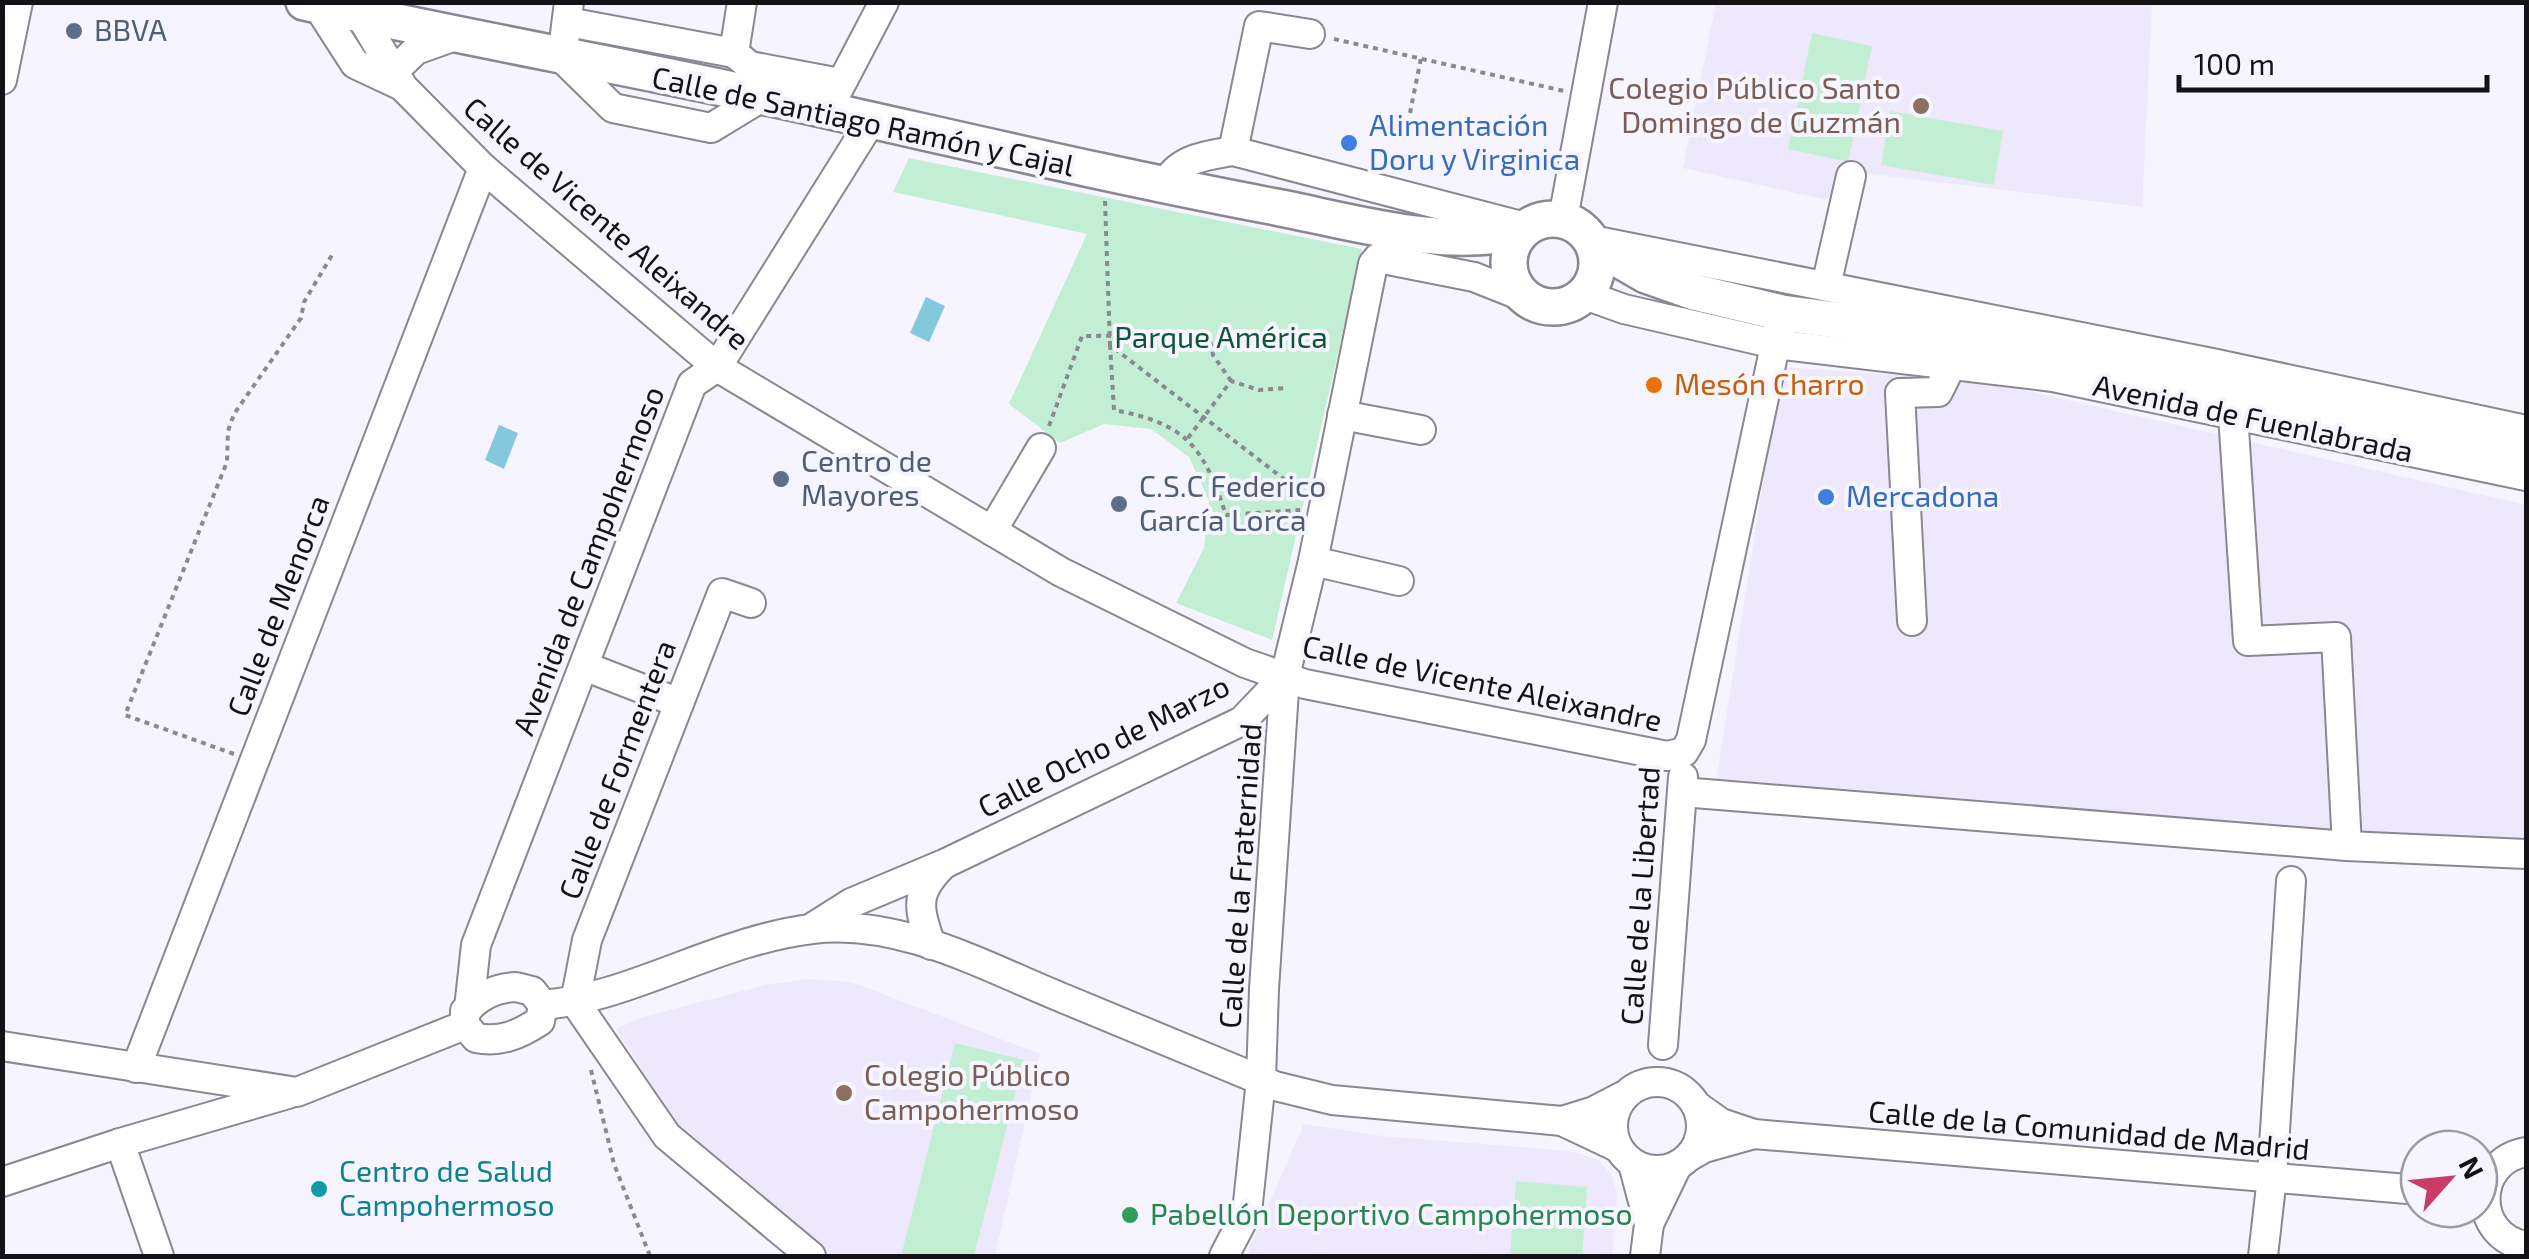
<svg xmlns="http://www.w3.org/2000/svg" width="2529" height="1259" viewBox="0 0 2529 1259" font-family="'Exo 2',sans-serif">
<rect width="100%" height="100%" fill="#f6f4fe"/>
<g fill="#ede8fc">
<polygon points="1716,3 2152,3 2142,207 1847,171 1827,200 1683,168"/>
<polygon points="1781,367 1984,381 2526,505 2526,849 1714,795"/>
<polygon points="808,979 851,982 1040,1054 995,1256 831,1256 682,1132 616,1029 643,1017 766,985"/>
<polygon points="1304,1124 1382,1136 1570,1151 1599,1160 1613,1177 1617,1197 1612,1256 1246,1256"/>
</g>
<g fill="#c2efd4">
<polygon points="1812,33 1872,46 1848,162 1788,149"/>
<polygon points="1890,111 2003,131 1994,185 1881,165"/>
<polygon points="909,158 1362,249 1272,640 1176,603 1204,548 1209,501 1189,457 1151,429 1104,424 1060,443 1009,404 1087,234 893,192"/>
<polygon points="955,1043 1024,1060 974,1256 901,1256"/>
<polygon points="1516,1181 1587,1187 1582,1256 1510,1256"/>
</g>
<g fill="#83c8dd">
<polygon points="926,297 945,306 929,342 910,333"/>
<polygon points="499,425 518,433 504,469 485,460"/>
</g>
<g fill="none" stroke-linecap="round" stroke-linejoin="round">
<defs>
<g id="minor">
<polyline points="315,2 355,64 402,86"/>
<polyline points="569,2 562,58 613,108 711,128 762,97"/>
<polyline points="360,15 403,87 483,168 717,367 1061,572 1245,663 1305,684 1667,756 1684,752 1691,740 1782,313"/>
<polyline points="568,22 734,53 742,2"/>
<polyline points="734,53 750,66 840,83"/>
<polyline points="393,72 416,50 455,36"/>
<polyline points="2,80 18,2"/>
<polyline points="827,111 884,2"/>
<polyline points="1233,151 1259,26 1310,34"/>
<path d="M1164,186C1178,158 1205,156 1233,151L1525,227"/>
<polyline points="1563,219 1603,2"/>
<polyline points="1592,240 2212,363 2526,430"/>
<polyline points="1826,286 1851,176"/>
<polyline points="1585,295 1624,309 1775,344 2053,377 2526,476"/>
<polyline points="1900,393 1912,621"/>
<polyline points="1900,393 1938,392 1951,366"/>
<polyline points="1342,415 1421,430"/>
<polyline points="992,531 1041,448"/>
<polyline points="1313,561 1399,581"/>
<polyline points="751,603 722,593 587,940 575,1002 667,1136 811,1256"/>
<polyline points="584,666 679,703"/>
<polyline points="1682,792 2347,846 2336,637 2248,641 2233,414"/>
<polyline points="2347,846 2526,854"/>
<polyline points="813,927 851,903 944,864 1242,721 1285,676"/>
<path d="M931,945C919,909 913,894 943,865"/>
<path d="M516,987L532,991L543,1005L540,1021C520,1034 501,1043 476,1038L465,1025V1011C480,996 494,988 516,987Z"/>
<path d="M543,1005C633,997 718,940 812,929C900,918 986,967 1065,999C1135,1028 1205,1057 1275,1086L1332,1100L1562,1121"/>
<polyline points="469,1008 476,945 692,384 717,367 871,121"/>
<polyline points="1663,1045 1683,777"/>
<polyline points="2,1046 297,1092 465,1025"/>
<polyline points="136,1068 483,168"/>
<circle cx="1657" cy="1126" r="44"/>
<polyline points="1754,1134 2419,1190"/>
<polyline points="120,1143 159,1256"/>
<polyline points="1617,1147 1562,1121 1594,1111 1623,1096"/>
<path d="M2526,1152C2472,1161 2472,1237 2526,1246"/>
<polyline points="1690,1156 1704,1148 1754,1134 1721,1123 1697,1106"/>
<polyline points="1633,1164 1649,1224 1677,1166"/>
<polyline points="2,1182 120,1143 288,1094"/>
<polyline points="1224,1256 1247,1212 1261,1080 1264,989 1285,676 1313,561 1373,264 1378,258 1474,277 1522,296"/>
<polyline points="1645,1256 1649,1224"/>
<polyline points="2263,1256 2272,1177 2291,881"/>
</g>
<g id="major">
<path d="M304,2C475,40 646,70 817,108C970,142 1122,178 1276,207C1349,221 1451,252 1523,229"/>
<circle cx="1553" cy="263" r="44"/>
<polyline points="1594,245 1646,275 1694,292 1782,313 1981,339 2526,453"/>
</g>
</defs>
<use href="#minor" stroke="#8a8792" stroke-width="32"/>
<use href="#major" stroke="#8a8792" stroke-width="40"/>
<g stroke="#8a8890" stroke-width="4" stroke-dasharray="5 5" stroke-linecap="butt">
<polyline points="1334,39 1564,91"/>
<polyline points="1410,113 1421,58"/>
<polyline points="1105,201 1110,345 1302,493"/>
<path d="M1110,345L1114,410C1187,424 1203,446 1226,515L1300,510"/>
<polyline points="1049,426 1082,336 1209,335 1213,355 1231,381"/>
<polyline points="1188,438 1231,381 1259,390 1285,388"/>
<polyline points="234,754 125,715 227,462 228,431 234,414 301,318 304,302 332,255"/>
<polyline points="591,1070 614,1164 650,1256"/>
</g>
<use href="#minor" stroke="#fff" stroke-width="28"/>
<use href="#major" stroke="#fff" stroke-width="35"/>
</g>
<g fill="#5c6f8a" stroke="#f6f4fe" stroke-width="4">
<circle cx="74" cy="31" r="10"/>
<circle cx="781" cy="479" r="10"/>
<circle cx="1119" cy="504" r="10"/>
</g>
<g fill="#8d6e63" stroke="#f6f4fe" stroke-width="4">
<circle cx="1921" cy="106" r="10"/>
<circle cx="844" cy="1093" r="10"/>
</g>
<g fill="#3f7fe0" stroke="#f6f4fe" stroke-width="4">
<circle cx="1349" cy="143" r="10"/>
<circle cx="1826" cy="497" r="10"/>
</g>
<circle fill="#e8710a" stroke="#f6f4fe" stroke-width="4" cx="1654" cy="385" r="10"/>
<circle fill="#0f9aa8" stroke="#f6f4fe" stroke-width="4" cx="319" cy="1189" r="10"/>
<circle fill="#2e9e5b" stroke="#f6f4fe" stroke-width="4" cx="1130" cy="1215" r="10"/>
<g text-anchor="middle" stroke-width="8" stroke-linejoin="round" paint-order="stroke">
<g font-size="30" fill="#4e5e75" stroke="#f6f4fe" text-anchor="start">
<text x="94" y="41">BBVA</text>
<text x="801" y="472">Centro de<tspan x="801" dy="34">Mayores</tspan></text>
<text x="1139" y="497">C.S.C Federico<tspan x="1139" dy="34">García Lorca</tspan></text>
</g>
<g font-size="30" fill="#785e54" stroke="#f6f4fe" text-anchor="end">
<text x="1901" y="99">Colegio Público Santo<tspan x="1901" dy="34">Domingo de Guzmán</tspan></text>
<text x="864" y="1086" text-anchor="start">Colegio Público<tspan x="864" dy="34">Campohermoso</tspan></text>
</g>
<g font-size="30" fill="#141217" stroke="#f6f4fe">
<text transform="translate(863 122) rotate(12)" y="10">Calle de Santiago Ramón y Cajal</text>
<text transform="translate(606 224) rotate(41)" y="10">Calle de Vicente Aleixandre</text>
<text transform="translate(2253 419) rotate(12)" y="10">Avenida de Fuenlabrada</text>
<text transform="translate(589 561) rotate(-69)" y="10">Avenida de Campohermoso</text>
<text transform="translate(279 606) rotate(-69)" y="10">Calle de Menorca</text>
<text transform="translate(1482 684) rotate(12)" y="10">Calle de Vicente Aleixandre</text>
<text transform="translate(1104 747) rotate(-27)" y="10">Calle Ocho de Marzo</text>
<text transform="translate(618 770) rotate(-69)" y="10">Calle de Formentera</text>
<text transform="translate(1241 876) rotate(-86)" y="10">Calle de la Fraternidad</text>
<text transform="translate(1641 896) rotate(-86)" y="10">Calle de la Libertad</text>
<text transform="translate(2089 1131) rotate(5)" y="10">Calle de la Comunidad de Madrid</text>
</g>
<g font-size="30" fill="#366cbe" stroke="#f6f4fe" text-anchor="start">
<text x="1369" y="136">Alimentación<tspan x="1369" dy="34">Doru y Virginica</tspan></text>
<text x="1846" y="507">Mercadona</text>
</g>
<g font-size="30" fill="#0f5435" stroke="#f6f4fe">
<text x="1221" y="348">Parque América</text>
</g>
<g font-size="30" fill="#c56008" stroke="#f6f4fe" text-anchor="start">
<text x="1674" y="395">Mesón Charro</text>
</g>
<g font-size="30" fill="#0d838f" stroke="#f6f4fe" text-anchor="start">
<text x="339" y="1182">Centro de Salud<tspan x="339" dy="34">Campohermoso</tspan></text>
</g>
<g font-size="30" fill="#27864d" stroke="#f6f4fe" text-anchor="start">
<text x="1150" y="1225">Pabellón Deportivo Campohermoso</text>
</g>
</g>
<rect width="2529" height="1259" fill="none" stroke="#141217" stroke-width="10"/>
<g transform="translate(2449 1179) rotate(63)"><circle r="48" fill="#f6f4fe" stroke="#9c9aa2" stroke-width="2.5"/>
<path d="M0-8L18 38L0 25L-18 38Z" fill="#ca3b66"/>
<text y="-15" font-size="28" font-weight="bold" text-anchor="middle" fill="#141217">N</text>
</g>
<path d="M2179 75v15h308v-15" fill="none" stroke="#141217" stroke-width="5"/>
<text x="2194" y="75" font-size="30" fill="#141217" stroke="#f6f4fe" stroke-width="8" paint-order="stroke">100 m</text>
</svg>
